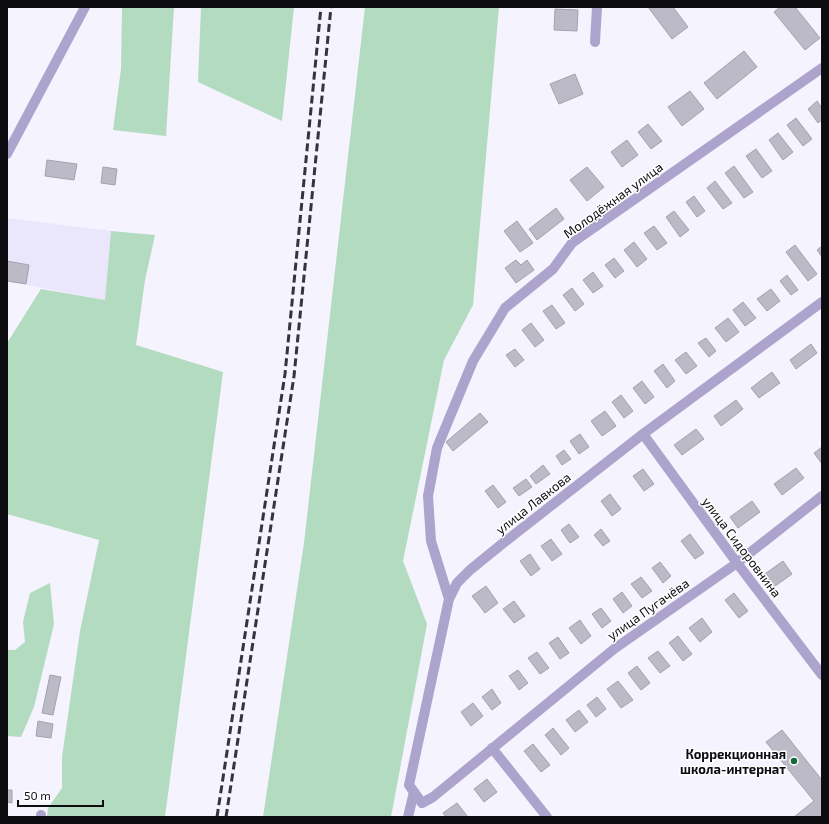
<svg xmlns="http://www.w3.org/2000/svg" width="829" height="824" viewBox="0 0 829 824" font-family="'Exo 2',sans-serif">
<rect width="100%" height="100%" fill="#f5f3fe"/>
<polygon fill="#eae6fb" points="7,218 111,231 105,300 7,281"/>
<g fill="#b3dbbf">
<polygon points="122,7 174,7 166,136 113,130 121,69"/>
<polygon points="201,7 294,7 282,121 198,82"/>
<polygon points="365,7 499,7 473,305 444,360 403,561 427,624 391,817 263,817 304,543"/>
<polygon points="111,231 155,235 145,280 136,345 223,372 165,817 47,817 48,808 62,788 62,757 80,631 99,540 7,514 7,343 41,289 105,300"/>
<polygon points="50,583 54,624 34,707 21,737 7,736 7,650 15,650 25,642 23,622 30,593"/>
</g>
<g fill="#bcbac7" stroke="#a5a2af">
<polygon points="648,7 673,7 688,27 672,39"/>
<polygon points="780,7 795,7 820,38 805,50 774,12"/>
<polygon points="555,9 578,10 577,31 554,30"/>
<polygon points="744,51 757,67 717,99 704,83"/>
<polygon points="575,74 583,94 559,104 550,84"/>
<polygon points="690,91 704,109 682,126 668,107"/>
<polygon points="817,101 822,108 822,120 818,123 808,109"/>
<polygon points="796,118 812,139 803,146 787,125"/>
<polygon points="648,124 662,141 651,149 638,132"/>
<polygon points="778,133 793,152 783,160 769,140"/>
<polygon points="627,140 638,155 622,167 611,152"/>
<polygon points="756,149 772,171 762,178 746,156"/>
<polygon points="47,160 77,164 74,180 45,176"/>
<polygon points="734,166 753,192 744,198 725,173"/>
<polygon points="103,167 117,169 115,185 101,183"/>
<polygon points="587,167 604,187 587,201 570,180"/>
<polygon points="715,181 732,203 723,209 707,188"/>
<polygon points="694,196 705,211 697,217 686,202"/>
<polygon points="556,208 564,219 537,240 529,229"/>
<polygon points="674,211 689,230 680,237 666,217"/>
<polygon points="517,221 533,243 520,252 504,231"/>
<polygon points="654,226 667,243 657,250 644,233"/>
<polygon points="634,242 647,259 637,267 624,250"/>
<polygon points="795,245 817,274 808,281 786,252"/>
<polygon points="822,246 822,257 817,250"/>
<polygon points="614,258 624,271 615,278 605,265"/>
<polygon points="516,260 521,265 527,260 534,270 516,283 505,268"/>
<polygon points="7,261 29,265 26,284 7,281"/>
<polygon points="593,272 603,286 593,293 583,280"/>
<polygon points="787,275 798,290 791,295 780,281"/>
<polygon points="572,288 584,304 575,311 563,295"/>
<polygon points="771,289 780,301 767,311 757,299"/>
<polygon points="743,302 756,318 745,326 733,310"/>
<polygon points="552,305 565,323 556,329 543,311"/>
<polygon points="728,318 739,332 726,342 715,328"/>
<polygon points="531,323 544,340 535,347 522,330"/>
<polygon points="706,338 716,351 709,357 698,343"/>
<polygon points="811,344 817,353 796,369 790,360"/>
<polygon points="515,349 524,360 515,367 506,355"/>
<polygon points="686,352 697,366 686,374 675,360"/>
<polygon points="663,364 675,381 667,388 654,371"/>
<polygon points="772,372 780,383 759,398 751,388"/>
<polygon points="642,381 654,397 645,404 633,388"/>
<polygon points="621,395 633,411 624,418 612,402"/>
<polygon points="736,400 743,409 721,426 714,416"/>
<polygon points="605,411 616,426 602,436 591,421"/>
<polygon points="480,413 488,422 453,451 446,442"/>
<polygon points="696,429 704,439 682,455 674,445"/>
<polygon points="580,434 589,447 579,454 570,441"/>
<polygon points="822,447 822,464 814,453"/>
<polygon points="564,450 571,459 562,465 556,456"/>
<polygon points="543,465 550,474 536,484 530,476"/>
<polygon points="796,468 804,478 782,495 774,484"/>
<polygon points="643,469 654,484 644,491 633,476"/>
<polygon points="526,479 532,487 519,496 513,488"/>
<polygon points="493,485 506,502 498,508 485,491"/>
<polygon points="610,494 621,509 612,516 601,501"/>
<polygon points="752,501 760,512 738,528 730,517"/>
<polygon points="569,524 579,537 570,543 561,530"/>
<polygon points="601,529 610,541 603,546 594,535"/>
<polygon points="690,534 704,553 695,559 681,541"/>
<polygon points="551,539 562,554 552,561 541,546"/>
<polygon points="530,554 540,569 531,576 520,561"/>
<polygon points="783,561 792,574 771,589 762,576"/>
<polygon points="660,562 671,576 663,583 652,568"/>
<polygon points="641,577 652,591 642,598 631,584"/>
<polygon points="486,586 498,603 485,613 472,596"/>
<polygon points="622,592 632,606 623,613 613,599"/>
<polygon points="734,593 748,611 739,618 725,600"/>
<polygon points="514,601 525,616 514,623 503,609"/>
<polygon points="601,608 611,621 602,628 592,614"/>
<polygon points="702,618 712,632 700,642 689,628"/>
<polygon points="580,620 591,636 581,644 569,628"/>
<polygon points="678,636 692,654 683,661 669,643"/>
<polygon points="558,637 569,653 560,659 549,643"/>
<polygon points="658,651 670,666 660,673 648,658"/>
<polygon points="537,652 549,668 540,674 528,658"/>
<polygon points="637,666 650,683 641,690 628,673"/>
<polygon points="518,670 528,683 519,690 509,676"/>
<polygon points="50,675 61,677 53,715 42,713"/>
<polygon points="618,681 633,700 621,708 607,689"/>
<polygon points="492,689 501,703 492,710 482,697"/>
<polygon points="597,697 606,709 596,717 587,705"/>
<polygon points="473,703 483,716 471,726 461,712"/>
<polygon points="579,710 588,722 575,732 566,720"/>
<polygon points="38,721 53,724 51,738 36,736"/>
<polygon points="553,728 569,748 561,755 545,735"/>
<polygon points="782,730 822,780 822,817 794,817 814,801 766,742"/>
<polygon points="533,744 550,765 541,772 524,751"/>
<polygon points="487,779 497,792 484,802 474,789"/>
<polygon points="7,790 12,790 12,803 7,802"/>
<polygon points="457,803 468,817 446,817 443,813"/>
</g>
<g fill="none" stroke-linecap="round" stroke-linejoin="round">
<g stroke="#ada4cd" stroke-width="10">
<polyline points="595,42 597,7"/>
<polyline points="7,154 85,7"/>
<polyline points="643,434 737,563 822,675"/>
<polyline points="449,599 431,541 428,496 437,448 473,361 505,308 553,269 572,243 822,68"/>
<polyline points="492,748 547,817"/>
<polyline points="414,792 422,803 433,797 614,649 737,563 822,496"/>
<polyline points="41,817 41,815"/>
<polyline points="408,817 414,792 409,785 449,599 457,583 470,570 502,544 643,434 822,302"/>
</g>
<g stroke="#36343b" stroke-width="3" stroke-dasharray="8 4" stroke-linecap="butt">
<polyline points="217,817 285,374 321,7"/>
<polyline points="226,817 294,376 331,7"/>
</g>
</g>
<circle fill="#12693b" stroke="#fff" stroke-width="1.5" cx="794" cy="761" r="4"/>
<g text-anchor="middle" stroke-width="3" stroke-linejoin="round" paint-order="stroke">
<g font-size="13" fill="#0d0c11" stroke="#fff">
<text transform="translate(613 200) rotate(-36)" y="5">Молодёжная улица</text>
<text transform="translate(533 503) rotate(-38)" y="5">улица Лавкова</text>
<text transform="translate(742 547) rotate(53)" y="5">улица Сидоровнина</text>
<text transform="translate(648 609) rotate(-35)" y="5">улица Пугачёва</text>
</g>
<g font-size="13" font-weight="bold" fill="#0d0c11" stroke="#fff" text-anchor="end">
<text x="786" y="759">Коррекционная<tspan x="786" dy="15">школа-интернат</tspan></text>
</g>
</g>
<rect width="829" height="824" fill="none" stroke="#0d0c11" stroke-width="16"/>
<path d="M18 800v6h85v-6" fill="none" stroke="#0d0c11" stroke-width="2"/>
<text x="24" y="800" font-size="12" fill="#0d0c11" stroke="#ffffff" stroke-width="3" paint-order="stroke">50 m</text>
</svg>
